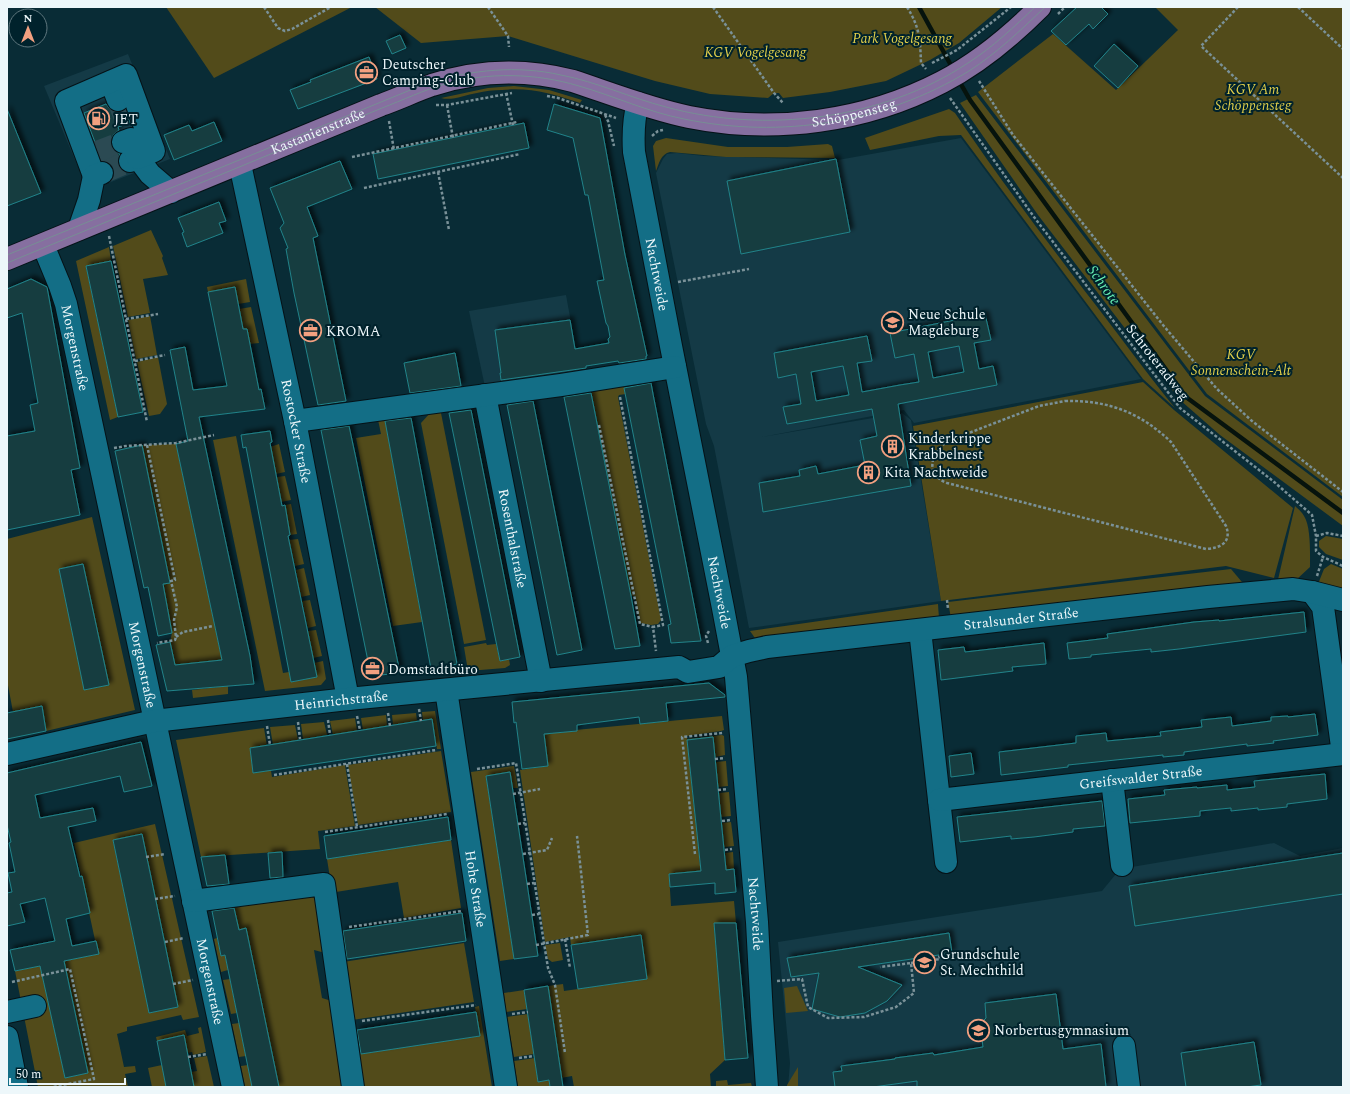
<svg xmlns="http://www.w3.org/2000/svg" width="1350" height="1094" viewBox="0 0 1350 1094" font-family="Spectral,serif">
<defs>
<filter id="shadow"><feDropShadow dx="3.5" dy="-3.5" stdDeviation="2" flood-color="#0009"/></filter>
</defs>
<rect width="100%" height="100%" fill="#092c36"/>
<g fill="#143a46">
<polygon points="128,54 170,159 88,191 44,86"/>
<polygon points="961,138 1141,379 914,423 904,410 762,437 902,413 911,420 941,601 749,628 714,446 706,424 656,173 663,159 667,154 677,153 704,156 838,160"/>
<polygon points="566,295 581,377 485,387 469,311"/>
<polygon points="1274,843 1300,856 1343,848 1343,1087 788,1087 790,1063 778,942 1102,891 1120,869"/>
</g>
<g fill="#524b1a" fill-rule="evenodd">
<polygon points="166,7 352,7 214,78"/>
<polygon points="375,7 1002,7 959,43 930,60 886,81 830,92 783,98 779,93 774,93 768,98 710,94 655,81 508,36 421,43"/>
<polygon points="1155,7 1343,7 1343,497 1207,394 978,92 1053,34 1116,90 1178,30"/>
<path d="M514,86L549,90L582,100L580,103C554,94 529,87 502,90C493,90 485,91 477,93C465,95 452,101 441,98L488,88Z"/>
<polygon points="976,95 1205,396 1343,500 1343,526 1220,435 1180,400 1038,215 960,103"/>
<path d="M949,109L955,113C996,174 1040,232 1084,290C1115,329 1143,369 1175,408L1143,379L961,135L939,136L870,150L865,138Z"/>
<path d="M666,138L728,147H787L828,144L832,146L835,158L726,157L670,152C661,154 659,163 656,171L653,146L656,141Z"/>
<polygon points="151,230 163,256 162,258 168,275 143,279 150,313 128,317 113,246"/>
<polygon points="109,247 111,261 86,267 118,417 110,420 76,261"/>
<polygon points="246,279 250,302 238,304 208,292 207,287"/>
<polygon points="251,307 259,343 250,344 247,329 243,329 239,309"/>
<polygon points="150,316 157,355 136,359 128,320"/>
<polygon points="158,357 167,404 160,414 149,416 137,362"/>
<polygon points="623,381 626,394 619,395 618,397 661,620 658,624 651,625 640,623 635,596 631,596 590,385"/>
<polygon points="1143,382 1174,410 1293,508 1274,578 1226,566 941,601 913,426"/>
<polygon points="440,408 486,640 464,644 421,423 431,412"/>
<polygon points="384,414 422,622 393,626 356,438 381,434 377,415"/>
<polygon points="236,436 283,673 289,672 291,682 317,677 314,663 323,661 326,679 321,685 265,691 213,440"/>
<polygon points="176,444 222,660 175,665 170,642 172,633 163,584 170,582 142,445"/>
<polygon points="279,444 285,472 276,474 270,447"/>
<polygon points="285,476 291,500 281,502 277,477"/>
<polygon points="291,504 297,534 290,535 285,505"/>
<path d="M1295,506C1298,509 1302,512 1304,516C1311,526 1310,554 1310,567L1296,580L1277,584Z"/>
<polygon points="92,517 135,710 46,731 42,706 13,712 7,680 7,539"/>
<polygon points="1326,536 1343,539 1343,560 1326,554 1319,547 1319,541"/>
<polygon points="298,539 304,564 295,566 289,540"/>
<polygon points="1331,564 1343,569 1343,594 1318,584 1324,569"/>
<polygon points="304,568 310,595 301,597 296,570"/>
<polygon points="1231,569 1247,588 951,618 948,602"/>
<polygon points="310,600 316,626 308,628 302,601"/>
<polygon points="938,604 939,619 757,641 750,631"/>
<polygon points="316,630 322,656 313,658 308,631"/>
<polygon points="486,643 487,645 496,644 500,661 509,659 510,665 505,668 468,671 464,647"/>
<polygon points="228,686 228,694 193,698 192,690"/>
<polygon points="435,711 441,749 437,749 432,719 423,721 422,712"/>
<polygon points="416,713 417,721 393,725 392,715"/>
<polygon points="386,715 387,726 363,730 361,718"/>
<polygon points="722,716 724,730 721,731 687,736 687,739 722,735 724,736 725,755 715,757 687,740 700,865 726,862 725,853 733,852 734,869 669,874 671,906 734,901 736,923 714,923 725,1060 710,1074 711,1087 649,1087 649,1086 642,1087 574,1087 572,1076 561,1078 548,986 563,984 564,991 647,979 641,935 571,945 570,937 545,942 520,770 548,766 544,733"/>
<polygon points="355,718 357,731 333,735 330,721"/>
<polygon points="324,722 327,735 303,739 301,724"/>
<polygon points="295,725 298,740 273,745 270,727"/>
<polygon points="264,728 272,777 345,765 355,826 318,831 320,849 201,857 176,740"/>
<polygon points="441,751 451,812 358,825 348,765"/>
<polygon points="726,761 728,786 718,787 716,762"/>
<polygon points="514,766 518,788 513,788 510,772 486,776 514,959 500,961 471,772"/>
<polygon points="729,792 731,816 721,817 719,793"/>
<polygon points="731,822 734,846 724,847 722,823"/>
<path d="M155,824L199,1017L183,1020L181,1015L127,1027V1031L117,1034L124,1067L135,1066L136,1072L125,1074L128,1087H38L15,971L98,954L74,843ZM142,834L178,1007L149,1013L113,840ZM67,972L88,1073L65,1078L43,978Z"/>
<polygon points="451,840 461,908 404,918 398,882 336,892 334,903 327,859"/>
<polygon points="320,889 329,954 314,950 322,998 338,1003 351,1087 279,1087 246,929 239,930 234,905"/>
<polygon points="217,938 221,956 225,955 228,970 221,972 214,939"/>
<polygon points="464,943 474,1002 352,1020 343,962"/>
<polygon points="560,943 563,960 552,962 548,959 545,945"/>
<polygon points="230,979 237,1013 231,1014 223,980"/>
<polygon points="797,986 808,1011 786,1013 784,988"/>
<polygon points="524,990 527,1009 506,1012 504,993"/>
<polygon points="479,1006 492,1087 357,1087 358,1054 480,1036 475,1007"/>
<polygon points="528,1014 534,1054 514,1057 507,1017"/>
<polygon points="239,1023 246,1056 239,1057 232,1024"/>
<polygon points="201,1027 206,1052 193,1055 192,1052 187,1053 184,1035 157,1041 156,1037 185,1030 187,1036 199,1033 198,1028"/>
<polygon points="207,1056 214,1087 194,1087 191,1072 197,1071 194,1058"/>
<polygon points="535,1058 538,1082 549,1080 550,1087 518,1087 514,1061"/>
<polygon points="162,1065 166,1087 152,1087 148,1068"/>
<polygon points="248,1065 252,1087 245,1087 241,1066"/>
<polygon points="798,1067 798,1087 787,1087 787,1085"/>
<polygon points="727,1080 728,1085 751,1083 752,1087 716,1087 716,1081"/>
</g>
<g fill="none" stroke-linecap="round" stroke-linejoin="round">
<g stroke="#06130d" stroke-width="4.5">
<polyline points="919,7 953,69"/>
<polyline points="958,79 970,100 1186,397 1343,513"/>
</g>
</g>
<g fill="#173e40" stroke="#21838a" fill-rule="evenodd" filter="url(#shadow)">
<polygon points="1077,7 1101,7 1108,14 1093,29 1089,24 1066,45 1051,31"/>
<polygon points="400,35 406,48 392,54 386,41"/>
<polygon points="1114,44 1138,66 1118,88 1094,66"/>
<polygon points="369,57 377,79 298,109 290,90 311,82 310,80"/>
<polygon points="106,104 110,109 116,112 122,112 125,110 130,123 118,127 119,130 114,134 111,140 111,147 115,151 120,154 118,159 118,165 123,171 114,174 114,168 110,164 102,161 84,113"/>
<polygon points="554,104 600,118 625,255 647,356 646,356 646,359 619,363 618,361 586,366 586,368 501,380 500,373 501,373 495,330 570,320 575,349 609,343 608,339 610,337 608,326 606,323 597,281 604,280 588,195 585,195 573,138 547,130"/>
<polygon points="7,109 41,193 7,206"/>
<polygon points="214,122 222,141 174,160 164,135 189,125 192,131"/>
<polygon points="524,123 529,148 378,179 373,154"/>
<polygon points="836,159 850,232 741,254 727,181"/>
<polygon points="340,161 352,189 307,207 318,236 313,238 346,401 318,405 294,293 286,249 288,248 280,228 284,223 270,188"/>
<polygon points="219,202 226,221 219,223 223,233 187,247 182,233 184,232 178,218"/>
<polygon points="111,261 143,412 118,417 86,266"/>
<polygon points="31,279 47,287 80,468 71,470 80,515 7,530 7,436 35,431 30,405 38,403 22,313 7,318 7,289"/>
<polygon points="235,287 243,329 247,329 259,390 261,389 265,409 199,417 250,656 254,684 167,691 156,645 170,642 175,665 222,660 176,444 188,441 170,350 185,347 193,390 227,386 208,292"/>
<path d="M985,314L991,340L974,343L979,369L993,366L997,385L898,404L911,486L763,512L759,483L800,476L799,470L816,466L818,474L865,465L860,440L877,436L872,409L787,424L783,407L801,404L796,374L778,378L774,353L867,336L872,361L857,363L862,392L900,385L919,382L914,354L895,358L890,333ZM959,346L964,372L933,378L928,352ZM843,366L849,395L816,401L811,372Z"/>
<polygon points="455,353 461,386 410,393 404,363"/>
<polygon points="651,383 653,394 701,641 671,643 668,625 671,624 624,388"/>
<polygon points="591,393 631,596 640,646 615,649 564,397"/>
<polygon points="533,401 582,650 557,655 507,405"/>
<polygon points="471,410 520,657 500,661 449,413"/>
<polygon points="411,418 457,664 431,669 385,421"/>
<polygon points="349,426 355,454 400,673 371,676 321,430"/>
<polygon points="270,431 272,442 270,443 282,506 285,505 290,535 288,536 317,677 291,682 246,447 243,448 241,435"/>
<polygon points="142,445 170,583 163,584 172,633 158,636 148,587 144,588 115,451"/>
<polygon points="83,564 109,685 84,690 59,569"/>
<polygon points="1304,612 1306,632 1179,649 1151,652 1151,649 1091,655 1091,657 1069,659 1067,643 1108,638 1107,634 1194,622 1219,620 1219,621"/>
<polygon points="1044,643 1046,664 1012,667 1013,671 941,680 938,650 964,647 965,652"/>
<polygon points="709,683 725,695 725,697 666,703 668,721 640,724 639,717 577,725 577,731 544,734 548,766 522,769 516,722 514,723 512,702"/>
<polygon points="42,706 46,731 7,739 7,713"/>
<polygon points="1315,714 1318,735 1273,741 1274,743 1247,746 1247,744 1184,752 1184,755 1163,757 1163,755 1068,765 1068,767 1001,775 999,752 1076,743 1076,736 1106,733 1107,741 1161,736 1160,732 1202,727 1201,720 1231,717 1232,726 1271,721 1271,717 1288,716 1288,717"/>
<polygon points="432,719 436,746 253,773 250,748"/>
<polygon points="713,737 726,870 734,869 736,892 715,894 715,883 670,887 669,874 701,871 687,740"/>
<polygon points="141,742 152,786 124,792 120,776 35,795 40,818 93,808 96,821 68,827 80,877 82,876 90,913 66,919 72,946 96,941 99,954 64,961 88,1073 65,1078 40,966 15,971 10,950 55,941 45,898 20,904 25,922 7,926 7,893 12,892 8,873 15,872 9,843 11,842 7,825 7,773"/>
<polygon points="971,753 974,774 951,777 949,756"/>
<polygon points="510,772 538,956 514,959 486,776"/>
<polygon points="1325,774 1327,799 1287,804 1287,807 1258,810 1258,808 1231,811 1231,808 1200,811 1200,816 1130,823 1128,799 1165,795 1164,790 1197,787 1197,788 1227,785 1227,790 1255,787 1254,781"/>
<polygon points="1102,801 1105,826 1073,829 1073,832 1034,837 1011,839 1011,836 960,842 957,817"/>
<polygon points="448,817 451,840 327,859 324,836"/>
<polygon points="142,834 178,1007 149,1013 113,840"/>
<polygon points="282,852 283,877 270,878 268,853"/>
<polygon points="1343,853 1343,894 1135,926 1129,886"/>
<polygon points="225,855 229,884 207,886 201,857"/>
<polygon points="234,908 239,930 246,928 279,1087 252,1087 225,955 221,956 212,911"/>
<polygon points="462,913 466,941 347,959 343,931"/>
<polygon points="714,923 736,923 748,1058 725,1060"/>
<polygon points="949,933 952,953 858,967 902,985 887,1001 865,1013 840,1017 812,1009 819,973 791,977 787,958"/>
<polygon points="641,935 647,979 578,989 571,945"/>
<polygon points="548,986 563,1087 550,1087 549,1080 538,1082 524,990"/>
<polygon points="1056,994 1063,1049 1101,1044 1106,1087 917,1087 917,1081 873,1087 835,1087 833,1072 842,1071 841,1066 895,1059 895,1058 933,1053 934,1055 983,1047 982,1039 986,1034 984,1020 986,1018 985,1003"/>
<polygon points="476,1012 480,1036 361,1054 357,1030"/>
<polygon points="184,1035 194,1087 166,1087 157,1041"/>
<polygon points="1254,1042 1261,1085 1246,1087 1186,1087 1181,1053"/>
</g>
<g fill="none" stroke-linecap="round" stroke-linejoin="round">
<g stroke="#2b4a53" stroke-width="22" stroke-dasharray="22 11" stroke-linecap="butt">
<polyline points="118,100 127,124"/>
<polyline points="94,153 123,142"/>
<polyline points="102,173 130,161"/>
</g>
<defs>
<g id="minor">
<polyline points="111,82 118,100"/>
<path id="s1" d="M638,103C633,120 633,135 634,152L671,346L723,608L736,677L757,922L762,1016L767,1087"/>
<polyline points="130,161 138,158 150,174 171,192"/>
<path id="s2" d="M240,164L295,421L348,699"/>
<polyline points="94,176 66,101 126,75 154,151 138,158 131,139 123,142"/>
<polyline points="79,229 89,200 94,176 102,173"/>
<path id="s3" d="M43,245L60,286L66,304L233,1087"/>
<path id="s4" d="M485,395L541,681"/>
<polyline points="295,421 561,385 675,367"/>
<polyline points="1312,592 1323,607 1343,754"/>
<polyline points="920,630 946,862"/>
<path id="s5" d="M446,690L506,1087"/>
<path id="s6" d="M7,754L154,721L348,699L679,667L688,672L719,667L732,656L749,651L767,647L1208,597L1293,589L1312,592L1343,600"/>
<polyline points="1112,780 1122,865"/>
<path id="s7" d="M939,800L1343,754"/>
<polyline points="193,901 324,884 353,1087"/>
<polyline points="7,1012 35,1006"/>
<polyline points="7,1037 17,1087"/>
<polyline points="1124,1046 1129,1087"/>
</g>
<g id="major">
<path id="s8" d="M7,259L381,105C398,99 415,91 432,85C478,70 527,69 573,81C612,94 650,109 689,117C774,134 865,122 942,82C979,63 1011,36 1040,7"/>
</g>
</defs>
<use href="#minor" stroke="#051217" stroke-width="24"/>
<use href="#major" stroke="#051217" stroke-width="24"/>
<g stroke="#7a9198" stroke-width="2.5" stroke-dasharray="3 2" stroke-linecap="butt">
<polyline points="264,7 278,28 285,31 292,29 331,7"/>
<polyline points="488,7 508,36 509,47"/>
<polyline points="713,7 774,93 783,103"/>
<path d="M907,7C920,28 920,39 921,63L926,69"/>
<polyline points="1238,7 1201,46 1343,178"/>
<polyline points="1298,7 1343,49"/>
<polyline points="1058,14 1065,7"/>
<polyline points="932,63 957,50 1011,7"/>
<polyline points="979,81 1013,135 1163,325 1217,389 1252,421 1343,492"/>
<polyline points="506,93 513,125"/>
<polyline points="547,96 558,98 616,118"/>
<polyline points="950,98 1034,217 1180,408 1273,481 1312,515 1316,536 1316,551 1323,557 1343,566"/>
<polyline points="436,105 447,105 512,93"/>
<polyline points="447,105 453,138"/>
<polyline points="605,115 608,121 614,146"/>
<polyline points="389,121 394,150"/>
<polyline points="652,136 658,131 663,130"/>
<polyline points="352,157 517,122"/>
<polyline points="438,172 449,230"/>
<polyline points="364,188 520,154"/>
<polyline points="109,236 147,422"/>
<polyline points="678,282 749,269"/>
<polyline points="126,319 158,314"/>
<polyline points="135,361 165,355"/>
<polyline points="620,397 663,625 653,627 656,651"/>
<path d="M1065,401C1107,400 1140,412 1171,442L1226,526C1232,542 1221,548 1206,549L947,483C924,474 931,452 948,441L1039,406Z"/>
<polyline points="599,425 640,624 653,627"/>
<polyline points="147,445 175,580 171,581 177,607 174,620 176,637 175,640 157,643"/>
<polyline points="114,448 126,446 176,443 214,435"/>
<polyline points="1316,536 1327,533 1343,536"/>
<polyline points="1317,576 1323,557"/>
<polyline points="947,600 948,609"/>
<polyline points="176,637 183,632 213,626"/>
<polyline points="708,643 706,636 709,631"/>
<polyline points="419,709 421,721"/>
<polyline points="388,713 390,726"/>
<polyline points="357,716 360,730"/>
<polyline points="328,720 330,735"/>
<polyline points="298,722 300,739"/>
<polyline points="267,726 270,745"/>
<polyline points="715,759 725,758"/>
<polyline points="347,764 357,827"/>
<polyline points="477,769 516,763 544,943 548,968 555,985 565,1053"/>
<polyline points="274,775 436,750"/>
<polyline points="718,790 728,789"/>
<polyline points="513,794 540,789"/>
<polyline points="722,821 731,820"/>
<polyline points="518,824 525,823"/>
<polyline points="325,832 447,814"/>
<polyline points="725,850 732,849"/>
<polyline points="523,854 547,850 552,838"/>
<polyline points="695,854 682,737 723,733"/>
<polyline points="146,857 165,854"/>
<polyline points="527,884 534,883"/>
<polyline points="155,899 175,896"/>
<polyline points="532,915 539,914"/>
<polyline points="349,927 462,911"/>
<polyline points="565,939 570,968"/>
<polyline points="165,942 184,938"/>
<polyline points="536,945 588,935 577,836"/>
<polyline points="7,946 8,946"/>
<polyline points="911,963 940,959 939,955"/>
<polyline points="777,981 802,979 808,1007 828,1018 864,1017 896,1007 914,993 911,963 880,967"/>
<polyline points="12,982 70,969 94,1079 52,1087"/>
<polyline points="173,984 193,980"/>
<polyline points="512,1014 528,1012"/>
<polyline points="362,1021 476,1005"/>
<polyline points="188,1057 207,1054"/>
<polyline points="519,1058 534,1056"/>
</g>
<use href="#minor" stroke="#136e86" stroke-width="22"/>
<use href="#major" stroke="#866fa0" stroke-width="22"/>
<g stroke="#778e94" stroke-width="1">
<path d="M7,255L430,82C473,70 517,65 561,75C597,82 631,98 666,107C765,134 882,120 968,63C993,47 1014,27 1035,7"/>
<path d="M7,263L382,108C403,100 424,90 445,84C488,72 536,73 579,86C614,96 648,112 684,119C781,139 884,123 969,71C997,53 1021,30 1045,7"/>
</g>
</g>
<defs>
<symbol id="office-ring" viewBox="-11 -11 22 22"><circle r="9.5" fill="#00222c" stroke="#f2a080" stroke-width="1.5"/><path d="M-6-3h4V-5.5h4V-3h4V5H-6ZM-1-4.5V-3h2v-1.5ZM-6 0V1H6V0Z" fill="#f2a080"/></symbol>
<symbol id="fuel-ring" viewBox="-11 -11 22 22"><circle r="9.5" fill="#00222c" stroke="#f2a080" stroke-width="1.5"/><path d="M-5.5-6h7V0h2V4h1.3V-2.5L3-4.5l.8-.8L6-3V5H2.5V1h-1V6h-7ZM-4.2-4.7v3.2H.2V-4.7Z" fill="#f2a080"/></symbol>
<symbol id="school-ring" viewBox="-11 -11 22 22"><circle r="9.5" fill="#00222c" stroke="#f2a080" stroke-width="1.5"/><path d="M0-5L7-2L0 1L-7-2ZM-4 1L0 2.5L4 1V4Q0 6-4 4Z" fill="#f2a080"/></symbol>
<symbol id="building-ring" viewBox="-11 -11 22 22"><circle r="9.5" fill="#00222c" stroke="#f2a080" stroke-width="1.5"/><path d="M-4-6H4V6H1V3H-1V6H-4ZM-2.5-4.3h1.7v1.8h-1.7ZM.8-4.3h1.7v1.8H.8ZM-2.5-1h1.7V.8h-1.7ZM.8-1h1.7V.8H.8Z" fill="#f2a080"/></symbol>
</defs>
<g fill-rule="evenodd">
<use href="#office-ring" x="354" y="60" width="25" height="25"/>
<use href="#fuel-ring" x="86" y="106" width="25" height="25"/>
<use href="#school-ring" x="880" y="310" width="25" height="25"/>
<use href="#office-ring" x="298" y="318" width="25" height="25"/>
<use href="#building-ring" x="880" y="434" width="25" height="25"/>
<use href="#building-ring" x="856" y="460" width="25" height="25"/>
<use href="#office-ring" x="360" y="656" width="25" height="25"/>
<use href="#school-ring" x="912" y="950" width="25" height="25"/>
<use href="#school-ring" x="966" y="1018" width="25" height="25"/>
</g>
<g text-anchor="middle" stroke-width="4" stroke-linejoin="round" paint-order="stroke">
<g font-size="14" font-style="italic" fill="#e0ce4a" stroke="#00222c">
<text x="902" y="43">Park Vogelgesang</text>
<text x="755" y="57">KGV Vogelgesang</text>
<text x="1253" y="94">KGV Am<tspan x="1253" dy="16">Schöppensteg</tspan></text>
<text x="1241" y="359">KGV<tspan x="1241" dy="16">Sonnenschein-Alt</tspan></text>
</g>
<g font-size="14" fill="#edf7fa" stroke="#00222c" text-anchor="start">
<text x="382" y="69">Deutscher<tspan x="382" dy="16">Camping-Club</tspan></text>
<text x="114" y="124">JET</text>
<text x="908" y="319">Neue Schule<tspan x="908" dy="16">Magdeburg</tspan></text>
<text x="326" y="336">KROMA</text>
<text x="908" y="443">Kinderkrippe<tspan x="908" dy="16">Krabbelnest</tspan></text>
<text x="884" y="477">Kita Nachtweide</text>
<text x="388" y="674">Domstadtbüro</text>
<text x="940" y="959">Grundschule<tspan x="940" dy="16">St. Mechthild</tspan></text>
<text x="994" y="1035">Norbertusgymnasium</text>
</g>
<g font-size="14" fill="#edf7fa" stroke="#00222c">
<text dy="5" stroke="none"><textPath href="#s8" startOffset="890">Schöppensteg</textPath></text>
<text dy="5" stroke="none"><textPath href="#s8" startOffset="336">Kastanienstraße</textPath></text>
<text dy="5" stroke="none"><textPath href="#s1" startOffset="174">Nachtweide</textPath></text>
<text dy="5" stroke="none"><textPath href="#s3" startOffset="108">Morgenstraße</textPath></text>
<text transform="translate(1158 362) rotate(52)" y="5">Schroteradweg</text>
<text dy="5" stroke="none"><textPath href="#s2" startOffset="273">Rostocker Straße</textPath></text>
<text dy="5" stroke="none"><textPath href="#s4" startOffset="146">Rosenthalstraße</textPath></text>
<text dy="5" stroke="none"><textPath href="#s1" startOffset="498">Nachtweide</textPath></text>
<text dy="5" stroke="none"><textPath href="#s6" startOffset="1029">Stralsunder Straße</textPath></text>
<text dy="5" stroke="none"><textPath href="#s3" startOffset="432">Morgenstraße</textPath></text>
<text dy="5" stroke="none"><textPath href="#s6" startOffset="339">Heinrichstraße</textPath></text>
<text dy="5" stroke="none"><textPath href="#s7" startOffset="203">Greifswalder Straße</textPath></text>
<text dy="5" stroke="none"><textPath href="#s5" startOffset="201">Hohe Straße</textPath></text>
<text dy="5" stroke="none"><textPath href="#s1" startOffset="822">Nachtweide</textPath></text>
<text dy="5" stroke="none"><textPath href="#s3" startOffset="756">Morgenstraße</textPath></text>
</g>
<g font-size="15" font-style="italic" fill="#67f2b5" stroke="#00222c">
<text transform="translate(1104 285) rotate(54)" y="5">Schrote</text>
</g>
</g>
<rect width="1350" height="1094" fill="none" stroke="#edf7fa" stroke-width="16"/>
<g transform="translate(28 28)"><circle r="19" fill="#00222c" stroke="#5f777e"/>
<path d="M0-3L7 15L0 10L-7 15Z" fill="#f2a080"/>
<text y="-6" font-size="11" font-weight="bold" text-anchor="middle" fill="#edf7fa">N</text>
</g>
<path d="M10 1078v6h115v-6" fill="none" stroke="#edf7fa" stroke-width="2"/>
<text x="16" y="1078" font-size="12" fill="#edf7fa" stroke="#00222c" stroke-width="3" paint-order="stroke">50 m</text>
</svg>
